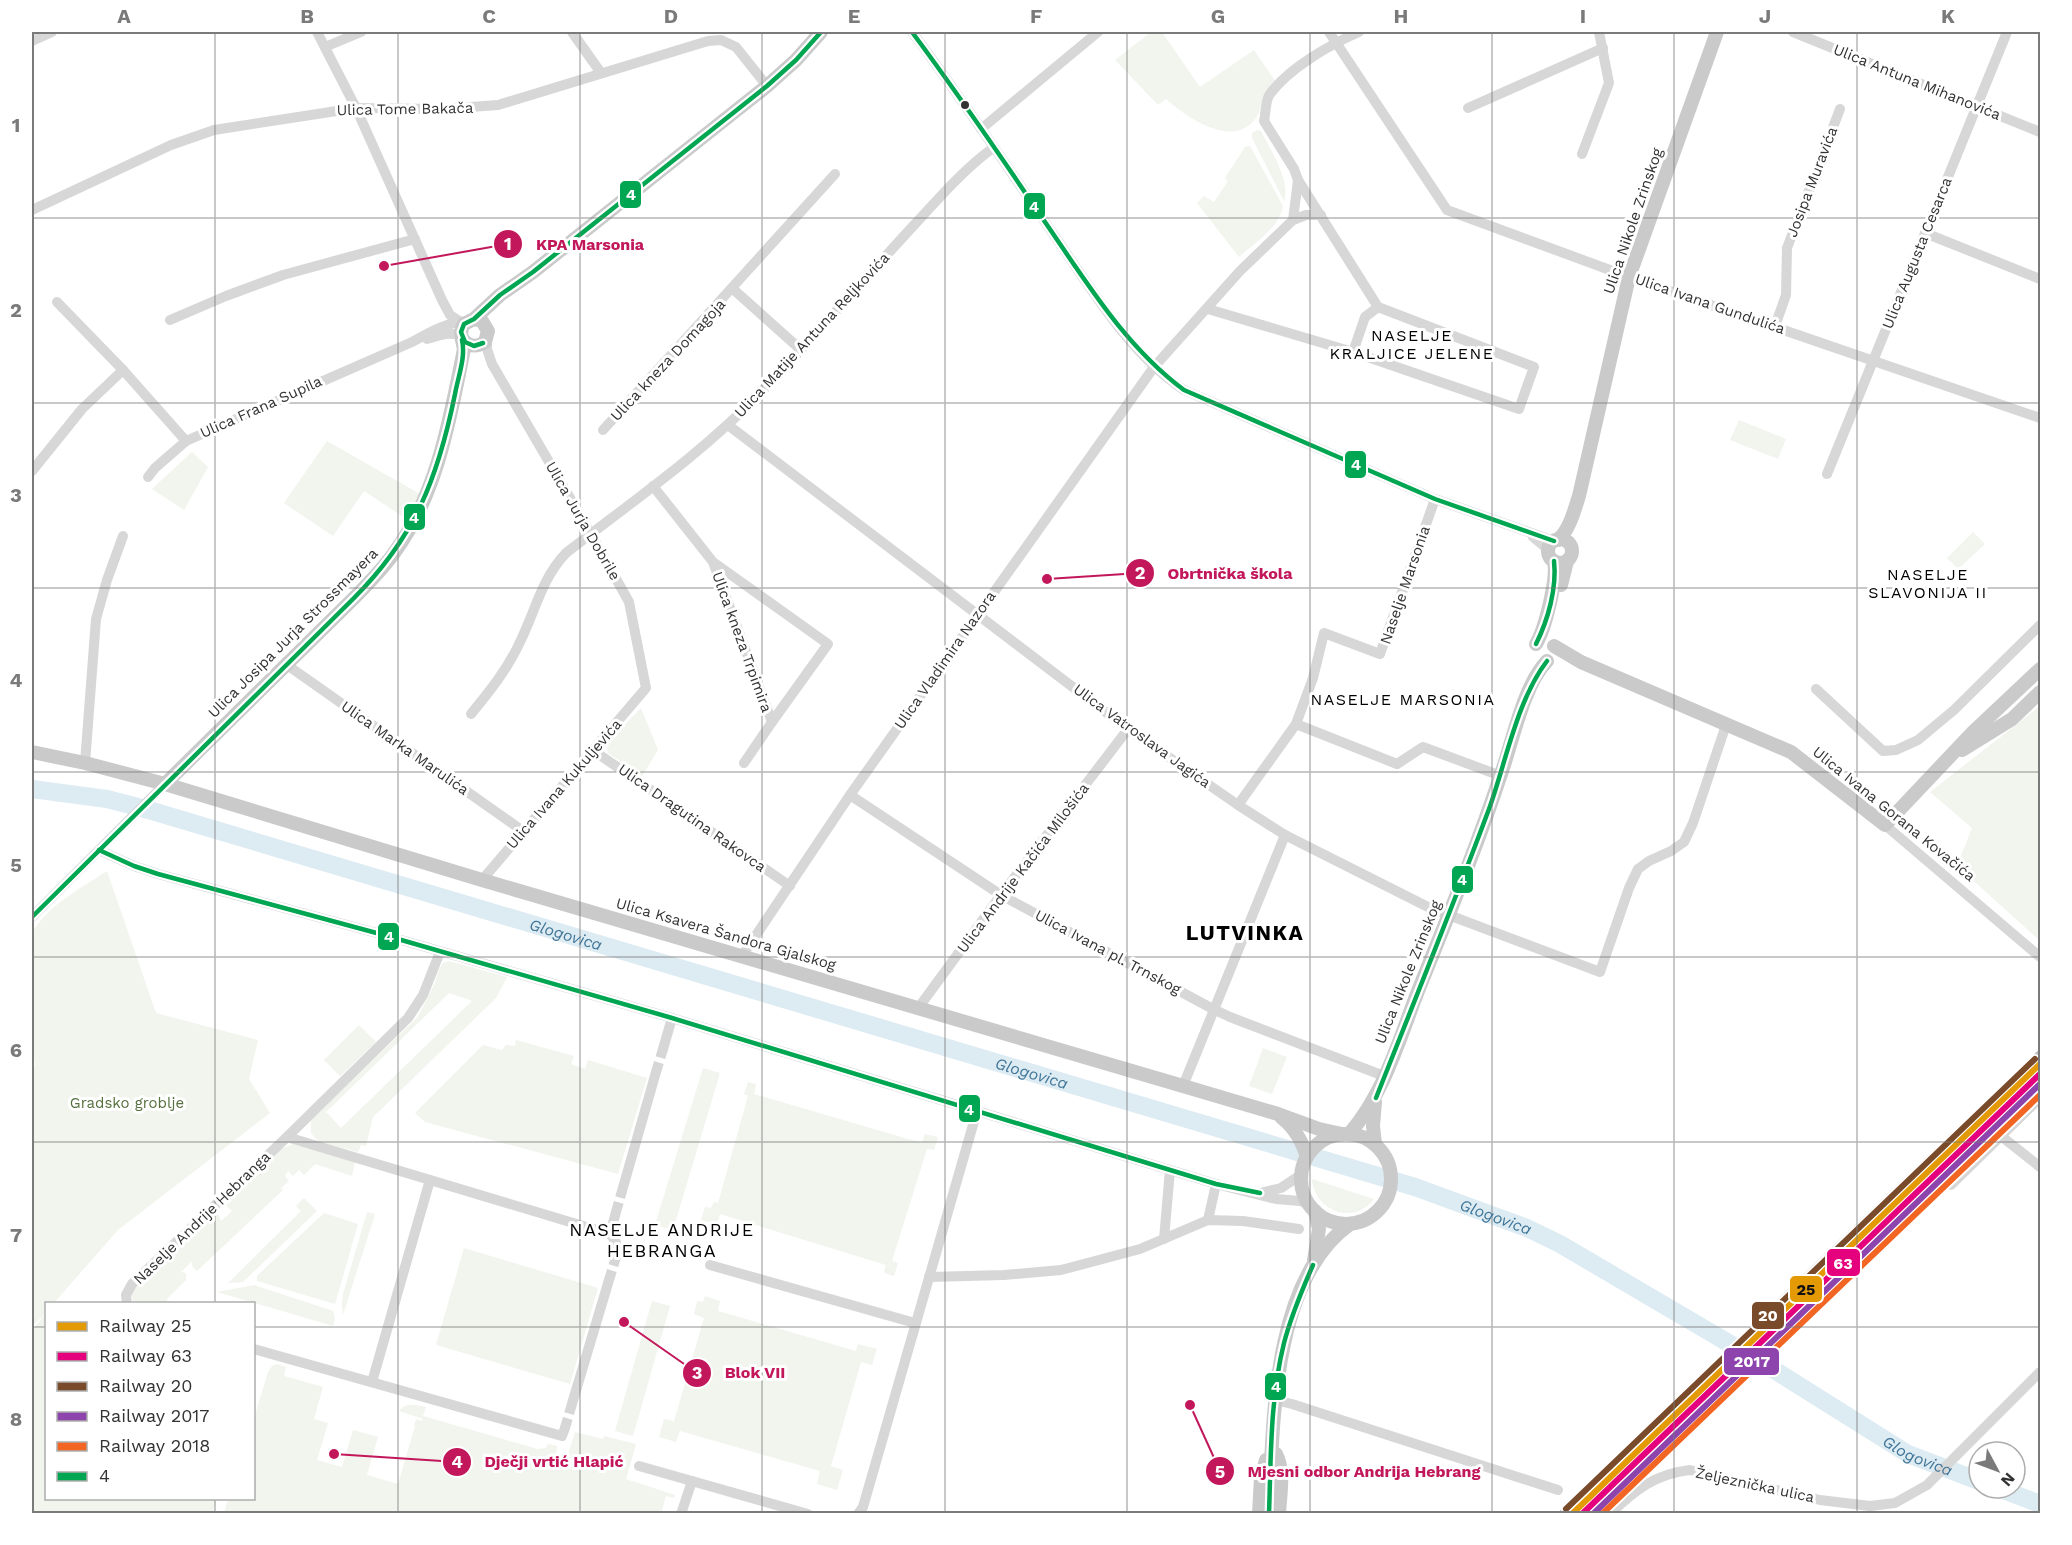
<svg xmlns="http://www.w3.org/2000/svg" width="2072" height="1545" viewBox="0 0 2072 1545" font-family="'Work Sans',sans-serif">
<rect width="100%" height="100%" fill="#fff"/>
<g fill="#f1f5ed" fill-rule="evenodd">
<path d="M1151,32H1162L1200,87L1254,50L1276,82C1272,88 1266,94 1262,101C1260,106 1260,113 1256,118C1233,150 1186,117 1166,99L1158,105L1115,60Z"/>
<path d="M1257,130L1261,131C1270,150 1291,180 1284,201L1252,138V133Z"/>
<path d="M1250,146L1283,206C1279,228 1256,242 1239,257L1197,203L1204,196L1214,202L1228,181L1225,178L1245,147Z"/>
<polygon points="1739,420 1786,439 1778,459 1730,440"/>
<polygon points="327,441 420,494 408,520 364,491 333,536 284,503"/>
<polygon points="192,452 208,467 184,510 152,489"/>
<polygon points="1973,532 1985,544 1958,569 1947,558"/>
<polygon points="2040,706 2040,941 1957,866 1972,828 1930,792"/>
<polygon points="641,708 658,750 642,776 608,753 607,749 609,741"/>
<path d="M107,871L156,1013L258,1040L249,1079L270,1113L118,1230L54,1303L46,1304V1498L217,1499L213,1513H32V1330L46,1313L32,1326V1067L35,1066L32,1032V933C48,905 80,889 107,871Z"/>
<path d="M449,961L507,977L496,998L373,1117L366,1146L361,1145L358,1152L319,1142L311,1133V1120L324,1106L418,1017L435,983L439,969L443,963ZM449,993L472,1001L341,1128L326,1112Z"/>
<polygon points="359,1025 376,1042 340,1076 324,1060"/>
<polygon points="516,1040 574,1056 571,1064 585,1069 588,1060 647,1078 618,1174 425,1122 415,1113 483,1045 502,1050 506,1045 515,1046"/>
<polygon points="1263,1048 1287,1057 1272,1094 1249,1086"/>
<polygon points="703,1068 720,1073 673,1230 655,1225"/>
<polygon points="748,1082 756,1084 754,1094 908,1139 922,1142 925,1134 938,1137 934,1150 927,1149 892,1261 898,1263 894,1276 884,1273 886,1265 720,1214 717,1224 701,1220 705,1207 711,1208 714,1202 718,1203 748,1096 744,1094"/>
<polygon points="293,1144 355,1162 352,1176 315,1164 304,1175 299,1170 293,1176 288,1171 285,1176 289,1181 281,1188 283,1190 197,1271 192,1266 192,1261 181,1272 186,1273 186,1280 166,1300 173,1303 133,1303 132,1296 133,1290 213,1213 218,1213 221,1221 232,1211 226,1205 226,1202 281,1149"/>
<path d="M1312,1180V1179L1374,1199C1354,1226 1315,1211 1312,1180Z"/>
<polygon points="304,1198 317,1211 243,1282 228,1283 301,1211 296,1206"/>
<polygon points="367,1212 375,1214 343,1315 342,1305 343,1294"/>
<polygon points="324,1213 358,1224 335,1304 257,1281 257,1276"/>
<polygon points="464,1248 598,1288 570,1384 436,1345"/>
<polygon points="254,1285 333,1311 335,1318 333,1326 217,1292"/>
<polygon points="705,1296 720,1301 718,1311 856,1351 858,1344 877,1349 872,1365 861,1362 831,1466 843,1470 837,1490 817,1484 820,1471 680,1431 676,1442 659,1437 664,1419 674,1421 704,1318 694,1314 697,1301 703,1302"/>
<polygon points="652,1301 670,1306 633,1436 615,1431"/>
<path d="M276,1364L286,1367L284,1376L323,1387L314,1419L328,1423L317,1460L342,1467L353,1430L378,1437L367,1475L398,1484L415,1426L414,1425L416,1419L422,1421L423,1419L399,1411C406,1402 416,1405 426,1407L423,1416L538,1449L546,1448L548,1444L557,1446L556,1457L566,1460L575,1432L603,1439L604,1436L636,1444L626,1479L675,1495L674,1498L666,1496L661,1514L224,1513L228,1499L254,1498V1418L268,1372L272,1366Z"/>
</g>
<g fill="none" stroke-linecap="round" stroke-linejoin="round">
<g stroke="#ddebf3" stroke-width="18">
<path id="s1" d="M32,789L107,799L142,808L1415,1187L1527,1228L1560,1244L1771,1368L1908,1454L1979,1481"/>
<polyline points="1998,1488 2040,1504"/>
</g>
<g stroke="#d6d6d6" stroke-width="10" stroke-dasharray="10 5" stroke-linecap="butt">
<polyline points="656,1072 663,1049"/>
<polyline points="616,1212 622,1191"/>
<polyline points="609,1280 616,1257"/>
<polyline points="565,1428 571,1407"/>
</g>
<g stroke="#d7d7d7" stroke-width="10">
<polyline points="317,32 356,108 442,300 450,315 459,321"/>
<polyline points="572,32 601,73"/>
<path d="M912,32C963,100 1010,171 1058,241C1094,293 1131,355 1184,390L1435,499L1554,541"/>
<polyline points="1329,32 1447,210 1629,277 2040,418"/>
<polyline points="1793,32 2040,132"/>
<polyline points="32,41 52,32"/>
<polyline points="325,47 361,32"/>
<polyline points="1468,108 1603,48"/>
<polyline points="981,129 1098,32"/>
<polyline points="1582,154 1609,83 1599,32"/>
<polyline points="32,210 171,145 214,130 356,108 443,109 498,105 708,41 721,40 736,47 767,86"/>
<polyline points="1293,220 1306,215 1321,215"/>
<polyline points="1925,233 2040,279"/>
<polyline points="733,289 800,349"/>
<path d="M57,302L123,370L186,441L412,342C430,332 447,322 468,321"/>
<polyline points="1208,309 1353,352 1519,409 1534,367 1378,307 1298,180"/>
<polyline points="170,320 226,296 283,275 415,239"/>
<polyline points="1775,326 1786,295 1787,248 1840,109"/>
<path d="M427,339C439,336 451,330 461,337"/>
<polyline points="1353,352 1365,317 1378,307"/>
<polyline points="728,425 1128,729 1238,805 1285,835 1430,908 1600,972 1629,888 1638,869 1649,861 1671,851 1684,842 1693,823 1726,725"/>
<polyline points="603,430 835,174"/>
<polyline points="32,471 82,409 123,370"/>
<polyline points="1827,474 2007,32"/>
<polyline points="148,477 155,468 186,441"/>
<polyline points="653,486 713,562 772,722 828,644 713,562"/>
<polyline points="1435,499 1380,654 1324,633 1313,678 1296,724 1397,764 1423,747 1501,776"/>
<polyline points="1533,537 1545,547 1549,553"/>
<polyline points="287,665 523,831"/>
<polyline points="1816,689 1883,751 1896,750 1918,740 1954,710 2040,625"/>
<path d="M471,714C489,692 507,670 519,644C535,613 541,579 566,553C633,501 704,452 762,391C815,337 864,279 915,224C940,197 964,169 993,148"/>
<polyline points="594,751 790,886"/>
<polyline points="85,763 96,619 107,580 123,536"/>
<polyline points="744,763 772,722"/>
<polyline points="850,795 1001,895 1213,1009 1230,1017 1384,1076"/>
<polyline points="1238,805 1296,724"/>
<polyline points="1885,825 2040,957"/>
<polyline points="99,850 134,866 158,874 384,935 672,1018 1216,1184 1276,1199 1300,1201 1309,1204"/>
<polyline points="482,880 646,688 629,602 591,534 492,364 487,349 487,338"/>
<polyline points="32,917 165,784"/>
<path d="M742,956L850,795L1154,367L1240,271L1293,220L1298,180L1294,169L1264,121C1266,113 1265,100 1270,94C1289,68 1331,44 1359,32"/>
<polyline points="919,1007 1001,895 1128,729"/>
<polyline points="663,1049 672,1018"/>
<polyline points="1183,1086 1285,835"/>
<polyline points="2001,1136 2040,1167"/>
<polyline points="287,1137 610,1234 616,1212"/>
<polyline points="1951,1185 2040,1098"/>
<polyline points="622,1191 656,1072"/>
<polyline points="1260,1193 1281,1188 1302,1174"/>
<polyline points="1208,1220 1216,1184"/>
<path d="M610,1234C617,1242 619,1247 616,1257"/>
<polyline points="1164,1239 1170,1170"/>
<polyline points="710,1265 915,1323"/>
<polyline points="929,1277 1004,1275 1061,1270 1140,1249 1208,1220 1243,1221 1299,1229"/>
<polyline points="127,1304 126,1295 132,1284 287,1137 408,1018 423,995 440,952"/>
<polyline points="254,1349 562,1436 565,1428"/>
<polyline points="372,1382 430,1180"/>
<polyline points="1275,1400 1292,1404 1558,1490"/>
<polyline points="571,1407 609,1280"/>
<polyline points="639,1466 808,1514"/>
<polyline points="681,1514 692,1481"/>
<polyline points="858,1514 863,1507 977,1111"/>
<path d="M1610,1514C1635,1490 1655,1474 1690,1470L1820,1500L1870,1506L1895,1503L1927,1485L2040,1372"/>
</g>
<g stroke="#cacaca" stroke-width="14">
<path d="M474,319L482,321L488,331L485,342C470,352 455,339 464,324L474,319L500,295L533,272L767,86L796,60L821,32"/>
<circle cx="1560" cy="551" r="12"/>
<path d="M1558,540C1570,529 1574,511 1579,496L1629,277L1717,32"/>
<polyline points="1561,585 1567,561"/>
<path d="M1536,644C1545,629 1558,578 1554,561"/>
<polyline points="1554,646 1581,662 1791,752 1885,825 1973,732 2040,669"/>
<polyline points="1962,750 2012,719 2040,692"/>
<polyline points="32,752 85,763 165,784 482,880 1183,1086 1278,1114 1319,1129 1342,1134"/>
<path d="M165,784L354,598C368,584 382,570 394,553C437,495 450,419 464,349L462,340"/>
<polyline points="1375,1102 1373,1126 1375,1144"/>
<path d="M1282,1118C1295,1128 1302,1141 1307,1157"/>
<path d="M1349,1134C1384,1094 1399,1040 1418,991C1447,919 1477,847 1501,774C1513,741 1523,686 1547,661"/>
<circle cx="1346" cy="1179" r="45"/>
<polyline points="1314,1260 1319,1229 1315,1211"/>
<path d="M1276,1454C1285,1471 1280,1494 1279,1514"/>
<polyline points="1259,1514 1261,1477 1266,1460"/>
<path d="M1269,1514C1273,1426 1271,1280 1350,1224"/>
</g>
<defs>
<polyline id="rail" points="1560,1514 1804,1277 2040,1052"/>
</defs>
<use href="#rail" stroke="#bebebe" stroke-width="5"/>
<use href="#rail" stroke="#fff" stroke-width="3" stroke-dasharray="9" stroke-linecap="butt"/>
<defs>
<g id="bus-1">
<path d="M912,32C958,94 1002,158 1045,222C1087,283 1125,346 1184,390L1435,499L1554,541"/>
<polyline points="483,343 474,346 465,342 461,332 464,324 474,319 500,295 533,272 767,86 796,60 821,32"/>
<path d="M1536,644C1548,620 1557,588 1554,561"/>
<polyline points="99,850 134,866 158,874 384,935 672,1018 1216,1184 1260,1193"/>
<path d="M32,917L354,598C415,537 438,478 455,394C458,377 466,357 462,340"/>
<path d="M1376,1098C1414,1002 1453,906 1489,809C1506,762 1517,700 1547,661"/>
<path d="M1269,1514C1271,1457 1270,1399 1284,1343C1291,1316 1302,1290 1313,1265"/>
</g>
</defs>
<use href="#bus-1" stroke="#fff" stroke-width="9"/>
<use href="#bus-1" stroke="#00a651" stroke-width="4.5"/>
<defs>
<polyline id="rail-1" points="1572,1514 2040,1064"/>
<polyline id="rail-2" points="1582,1514 2040,1074"/>
<polyline id="rail-3" points="1566,1509 2035,1059"/>
<polyline id="rail-4" points="1593,1514 2040,1084"/>
<polyline id="rail-5" points="1602,1514 2040,1095"/>
</defs>
<use href="#rail-1" stroke="#fff" stroke-width="10"/>
<use href="#rail-2" stroke="#fff" stroke-width="10"/>
<use href="#rail-3" stroke="#fff" stroke-width="10"/>
<use href="#rail-4" stroke="#fff" stroke-width="10"/>
<use href="#rail-5" stroke="#fff" stroke-width="10"/>
<use href="#rail-1" stroke="#e39a05" stroke-width="6"/>
<use href="#rail-2" stroke="#e5007d" stroke-width="6"/>
<use href="#rail-3" stroke="#7a4b2a" stroke-width="6"/>
<use href="#rail-4" stroke="#8e44ad" stroke-width="6"/>
<use href="#rail-5" stroke="#f26522" stroke-width="6"/>
</g>
<path fill="none" stroke="#7a7a7a" stroke-width="1.5" stroke-opacity="0.55" d="M215,32V1304M398,32V1514M580,32V1514M762,32V1514M945,32V1514M1127,32V1514M1310,32V1514M1492,32V1514M1674,32V1514M1857,32V1514M32,218H2040M32,403H2040M32,588H2040M32,772H2040M32,957H2040M32,1142H2040M32,1327H46M254,1327H2040M215,1498V1514"/>
<circle fill="#333" stroke="#fff" stroke-width="2" cx="965" cy="105" r="5"/>
<g text-anchor="middle" stroke-width="6" stroke-linejoin="round" paint-order="stroke">
<g font-size="15" fill="#333" stroke="#fff">
<text transform="translate(1917 82) rotate(22)" y="5">Ulica Antuna Mihanovića</text>
<text transform="translate(405 109) rotate(-1)" y="5">Ulica Tome Bakača</text>
<text transform="translate(1812 182) rotate(-69)" y="5">Josipa Muravića</text>
<text transform="translate(1633 221) rotate(-71)" y="5">Ulica Nikole Zrinskog</text>
<text transform="translate(1917 253) rotate(-68)" y="5">Ulica Augusta Cesarca</text>
<text transform="translate(1710 304) rotate(19)" y="5">Ulica Ivana Gundulića</text>
<text transform="translate(812 335) rotate(-47)" y="5">Ulica Matije Antuna Reljkovića</text>
<text transform="translate(668 360) rotate(-47)" y="5">Ulica kneza Domagoja</text>
<text transform="translate(261 407) rotate(-24)" y="5">Ulica Frana Supila</text>
<text transform="translate(583 521) rotate(60)" y="5">Ulica Jurja Dobrile</text>
<text transform="translate(1405 585) rotate(-71)" y="5">Naselje Marsonia</text>
<text transform="translate(293 633) rotate(-45)" y="5">Ulica Josipa Jurja Strossmayera</text>
<text transform="translate(742 642) rotate(70)" y="5">Ulica kneza Trpimira</text>
<text transform="translate(945 660) rotate(-55)" y="5">Ulica Vladimira Nazora</text>
<text transform="translate(1142 736) rotate(36)" y="5">Ulica Vatroslava Jagića</text>
<text transform="translate(405 748) rotate(35)" y="5">Ulica Marka Marulića</text>
<text transform="translate(564 784) rotate(-49)" y="5">Ulica Ivana Kukuljevića</text>
<text transform="translate(1894 814) rotate(39)" y="5">Ulica Ivana Gorana Kovačića</text>
<text transform="translate(692 818) rotate(35)" y="5">Ulica Dragutina Rakovca</text>
<text transform="translate(1023 868) rotate(-53)" y="5">Ulica Andrije Kačića Milošića</text>
<text transform="translate(726 934) rotate(16)" y="5">Ulica Ksavera Šandora Gjalskog</text>
<text transform="translate(1108 952) rotate(28)" y="5">Ulica Ivana pl. Trnskog</text>
<text transform="translate(1408 972) rotate(-68)" y="5">Ulica Nikole Zrinskog</text>
<text transform="translate(202 1218) rotate(-44)" y="5">Naselje Andrije Hebranga</text>
<text transform="translate(1755 1485) rotate(12)" y="5">Željeznička ulica</text>
</g>
<g font-size="15" fill="#56703f" stroke="#fff">
<text x="127" y="1108">Gradsko groblje</text>
</g>
<g font-size="16" letter-spacing="1.5" fill="#000" stroke="#fff">
<text x="1412" y="341">NASELJE<tspan x="1412" dy="18">KRALJICE JELENE</tspan></text>
<text x="1928" y="580">NASELJE<tspan x="1928" dy="18">SLAVONIJA II</tspan></text>
<text x="1403" y="705">NASELJE MARSONIA</text>
</g>
<g font-size="16" font-style="italic" fill="#3f7597" stroke="#fff">
<text dy="6" stroke="none"><textPath href="#s1" startOffset="554">Glogovica</textPath></text>
<text dy="6" stroke="none"><textPath href="#s1" startOffset="1040">Glogovica</textPath></text>
<text dy="6" stroke="none"><textPath href="#s1" startOffset="1526">Glogovica</textPath></text>
<text dy="6" stroke="none"><textPath href="#s1" startOffset="2012">Glogovica</textPath></text>
</g>
<g font-size="18" letter-spacing="1.5" fill="#000" stroke="#fff">
<text x="662" y="1236">NASELJE ANDRIJE<tspan x="662" dy="21">HEBRANGA</tspan></text>
</g>
<g font-size="21" font-weight="bold" letter-spacing="1.5" fill="#000" stroke="#fff">
<text x="1245" y="940">LUTVINKA</text>
</g>
</g>
<path fill="none" stroke="#c2185b" stroke-width="2" d="M384 266L508 244M1047 579L1140 573M624 1322L697 1373M334 1454L457 1462M1190 1405L1220 1471"/>
<g fill="#c2185b" stroke="#fff" stroke-width="2">
<circle cx="384" cy="266" r="6"/>
<circle cx="1047" cy="579" r="6"/>
<circle cx="624" cy="1322" r="6"/>
<circle cx="334" cy="1454" r="6"/>
<circle cx="1190" cy="1405" r="6"/>
<circle cx="508" cy="244" r="15"/>
<circle cx="1140" cy="573" r="15"/>
<circle cx="697" cy="1373" r="15"/>
<circle cx="457" cy="1462" r="15"/>
<circle cx="1220" cy="1471" r="15"/>
</g>
<g font-size="18" text-anchor="middle" font-weight="bold" fill="#fff">
<text x="508" y="250">1</text>
<text x="1140" y="579">2</text>
<text x="697" y="1379">3</text>
<text x="457" y="1468">4</text>
<text x="1220" y="1478">5</text>
</g>
<g font-size="16" text-anchor="middle" font-weight="bold" fill="#c2185b" stroke="#fff" stroke-width="6" stroke-linejoin="round" paint-order="stroke">
<text x="590" y="250">KPA Marsonia</text>
<text x="1230" y="579">Obrtnička škola</text>
<text x="755" y="1378">Blok VII</text>
<text x="554" y="1467">Dječji vrtić Hlapić</text>
<text x="1364" y="1477">Mjesni odbor Andrija Hebrang</text>
</g>
<g stroke="#fff" stroke-width="2">
<rect x="619" y="180" width="23" height="29" rx="6" fill="#00a651"/>
<rect x="1023" y="192" width="23" height="28" rx="6" fill="#00a651"/>
<rect x="1344" y="450" width="23" height="29" rx="6" fill="#00a651"/>
<rect x="403" y="503" width="23" height="28" rx="6" fill="#00a651"/>
<rect x="1451" y="865" width="23" height="29" rx="6" fill="#00a651"/>
<rect x="377" y="922" width="23" height="29" rx="6" fill="#00a651"/>
<rect x="958" y="1094" width="23" height="29" rx="6" fill="#00a651"/>
<rect x="1826" y="1248" width="35" height="29" rx="6" fill="#e5007d"/>
<rect x="1789" y="1275" width="34" height="28" rx="6" fill="#e39a05"/>
<rect x="1751" y="1301" width="34" height="29" rx="6" fill="#7a4b2a"/>
<rect x="1723" y="1347" width="57" height="29" rx="6" fill="#8e44ad"/>
<rect x="1264" y="1372" width="23" height="29" rx="6" fill="#00a651"/>
</g>
<g font-size="16" text-anchor="middle" font-weight="bold" fill="#fff">
<text x="631" y="200">4</text>
<text x="1034" y="212">4</text>
<text x="1356" y="470">4</text>
<text x="414" y="523">4</text>
<text x="1462" y="885">4</text>
<text x="389" y="942">4</text>
<text x="969" y="1115">4</text>
<text x="1843" y="1269">63</text>
<text x="1768" y="1321">20</text>
<text x="1752" y="1367">2017</text>
<text x="1276" y="1392">4</text>
</g>
<g font-size="16" text-anchor="middle" font-weight="bold" fill="#111">
<text x="1806" y="1295">25</text>
</g>
<rect width="2072" height="1545" fill="none" stroke="#ffffff" stroke-width="66"/>
<rect x="45" y="1302" width="210" height="198" fill="#ffffff" stroke="#adadad" stroke-width="1.5"/>
<rect x="57" y="1322" width="30" height="9" fill="#e39a05" stroke="#adadad" stroke-width="1.5"/>
<text x="99" y="1332" font-size="18" fill="#333333">Railway 25</text>
<rect x="57" y="1352" width="30" height="9" fill="#e5007d" stroke="#adadad" stroke-width="1.5"/>
<text x="99" y="1362" font-size="18" fill="#333333">Railway 63</text>
<rect x="57" y="1382" width="30" height="9" fill="#7a4b2a" stroke="#adadad" stroke-width="1.5"/>
<text x="99" y="1392" font-size="18" fill="#333333">Railway 20</text>
<rect x="57" y="1412" width="30" height="9" fill="#8e44ad" stroke="#adadad" stroke-width="1.5"/>
<text x="99" y="1422" font-size="18" fill="#333333">Railway 2017</text>
<rect x="57" y="1442" width="30" height="9" fill="#f26522" stroke="#adadad" stroke-width="1.5"/>
<text x="99" y="1452" font-size="18" fill="#333333">Railway 2018</text>
<rect x="57" y="1472" width="30" height="9" fill="#00a651" stroke="#adadad" stroke-width="1.5"/>
<text x="99" y="1482" font-size="18" fill="#333333">4</text>
<g transform="translate(1997 1470) rotate(131)"><circle r="28" fill="#ffffff" stroke="#adadad" stroke-width="1.5"/>
<path d="M0-4.5L10 22L0 15L-10 22Z" fill="#7a7a7a"/>
<text y="-9" font-size="16" font-weight="bold" text-anchor="middle" fill="#333333">N</text>
</g>
<rect x="33" y="33" width="2006" height="1479" fill="none" stroke="#7a7a7a" stroke-width="2"/>
<g font-size="20" text-anchor="middle" font-weight="bold" fill="#7a7a7a">
<text x="124" y="23">A</text>
<text x="307" y="23">B</text>
<text x="489" y="23">C</text>
<text x="671" y="23">D</text>
<text x="854" y="23">E</text>
<text x="1036" y="23">F</text>
<text x="1218" y="23">G</text>
<text x="1401" y="23">H</text>
<text x="1583" y="23">I</text>
<text x="1765" y="23">J</text>
<text x="1948" y="23">K</text>
<text x="16" y="132">1</text>
<text x="16" y="317">2</text>
<text x="16" y="502">3</text>
<text x="16" y="687">4</text>
<text x="16" y="872">5</text>
<text x="16" y="1057">6</text>
<text x="16" y="1242">7</text>
<text x="16" y="1426">8</text>
</g>
</svg>
